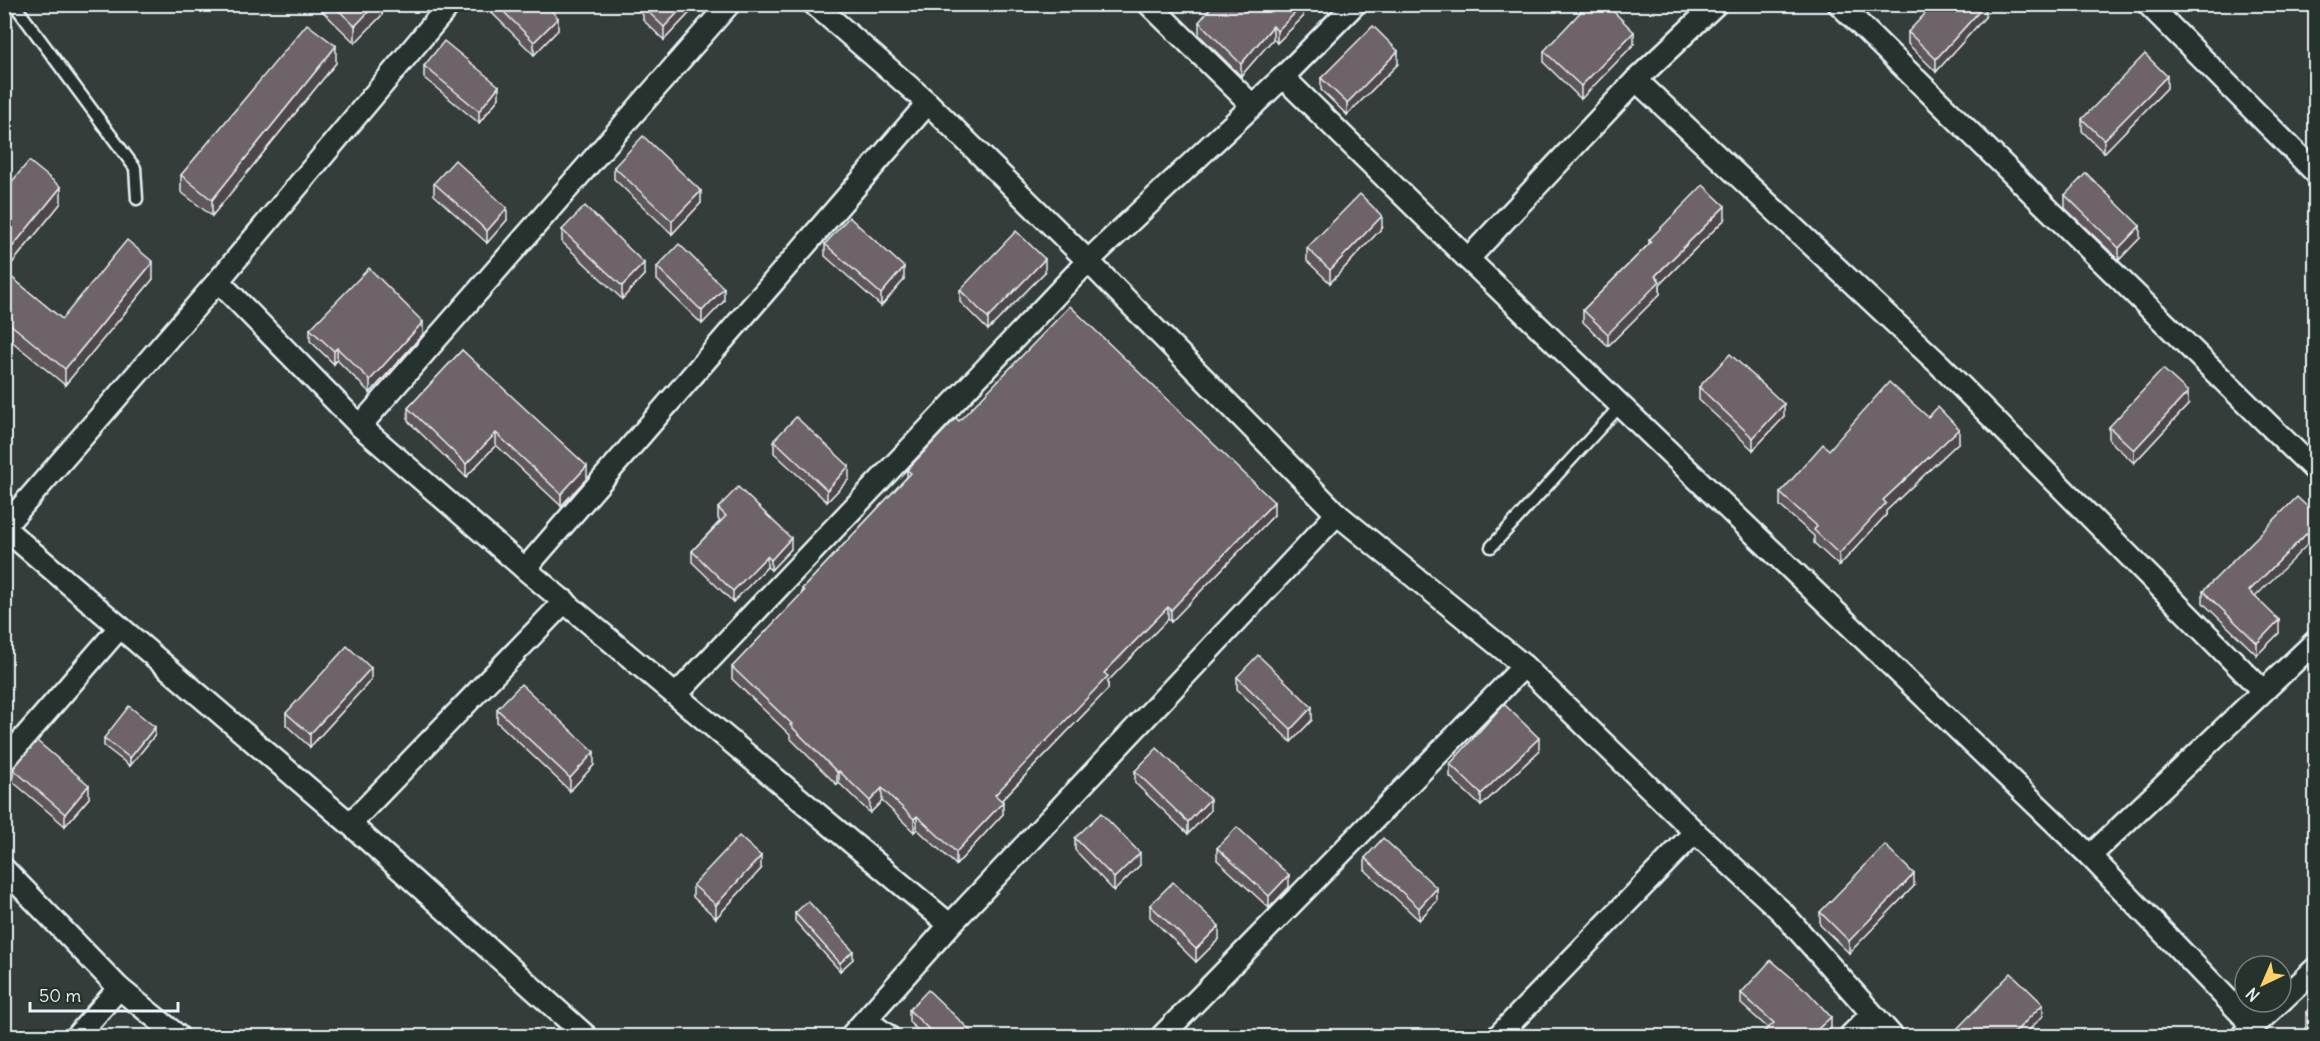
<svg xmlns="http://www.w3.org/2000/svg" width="2320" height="1041" viewBox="0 0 2320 1041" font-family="Delius,sans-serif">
<rect width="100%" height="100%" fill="#343d39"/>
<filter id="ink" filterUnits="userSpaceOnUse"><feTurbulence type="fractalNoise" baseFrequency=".0167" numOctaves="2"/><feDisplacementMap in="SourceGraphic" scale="12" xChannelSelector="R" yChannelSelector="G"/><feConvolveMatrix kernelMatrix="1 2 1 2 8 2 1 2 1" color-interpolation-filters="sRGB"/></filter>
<g filter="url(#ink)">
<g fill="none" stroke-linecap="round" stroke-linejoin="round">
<defs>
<g id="lane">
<polyline points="14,4 135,168 137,199"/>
<polyline points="1491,547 1621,405"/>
</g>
<g id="street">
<polyline points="814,4 928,103 1088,261 1337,514 1524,666 1695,832 1782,912 1892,1036"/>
<polyline points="1149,4 1253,106"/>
<polyline points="1839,4 2316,471"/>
<polyline points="2148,4 2316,173"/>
<polyline points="1283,77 1468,259 2090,856 2254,1027"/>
<polyline points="1636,80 1939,364 2262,690"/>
<polyline points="1468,259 1636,80 1716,4"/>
<polyline points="218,281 360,426 525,569 950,925"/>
<polyline points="360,426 729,4"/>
<polyline points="4,527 218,281 450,4"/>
<polyline points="4,528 350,824 586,1036"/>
<polyline points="525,569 928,103"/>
<polyline points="676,695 1088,261 1283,77 1355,4"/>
<polyline points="4,761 120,627"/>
<polyline points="350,824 565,601"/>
<polyline points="2090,856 2316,641"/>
<polyline points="4,869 119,988 178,1036"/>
<polyline points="2281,1001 2316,968"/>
<polyline points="866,1020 888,1036"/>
<polyline points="77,1036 119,988"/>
<polyline points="851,1036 950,925 1337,514"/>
<polyline points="1162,1036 1524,666"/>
<polyline points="1498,1036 1695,832"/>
<polyline points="1850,1036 1871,1015"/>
<polyline points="2243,1036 2280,1002"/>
</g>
</defs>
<use href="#lane" stroke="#e8f1f8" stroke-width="15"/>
<use href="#street" stroke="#e8f1f8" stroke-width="26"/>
<use href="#lane" stroke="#26332d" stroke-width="10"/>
<use href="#street" stroke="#26332d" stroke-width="21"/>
</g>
<g fill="#5f565a" stroke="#e8f1f8" stroke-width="1.5">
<polygon points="315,4 382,4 382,15 355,43"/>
<polygon points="483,4 545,4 558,30 534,55"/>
<polygon points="631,4 698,4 664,40 643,20 643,15"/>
<polygon points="1666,4 1676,4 1671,9"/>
<polygon points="1303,17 1277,43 1273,39 1241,76 1199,35 1199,22"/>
<polygon points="1985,17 1936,72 1908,44 1908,32"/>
<polygon points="1634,44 1581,99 1544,63 1544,51"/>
<polygon points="336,63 212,216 181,192 181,175"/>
<polygon points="1398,64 1347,115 1321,90 1321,78"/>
<polygon points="424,66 499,98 479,123 424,78"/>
<polygon points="2167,88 2104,153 2082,131 2082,119"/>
<polygon points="614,167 701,203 672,234 614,179"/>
<polygon points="434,183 507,220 487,243 434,195"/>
<polygon points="4,191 61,203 5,272 62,319 153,279 65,385 4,335"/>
<polygon points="2065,195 2140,238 2119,260 2065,208"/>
<polygon points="1725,219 1660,284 1660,294 1608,346 1583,322 1583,310 1649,244 1649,240"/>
<polygon points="1382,228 1330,283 1307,261 1307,248"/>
<polygon points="562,230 644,275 622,299 562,242"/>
<polygon points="825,244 904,280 881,306 825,256"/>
<polygon points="657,267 724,301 702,324 657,280"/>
<polygon points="1045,272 988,330 960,302 960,290"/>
<polygon points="310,329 423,334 370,393 337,360 334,364 310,341"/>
<polygon points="462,350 587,478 561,506 496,445 466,477 408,421 408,408"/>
<polygon points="1699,387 1784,417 1753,450 1699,400"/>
<polygon points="2188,405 2134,463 2109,440 2109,427"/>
<polygon points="1928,417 1959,442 1886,511 1886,515 1839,566 1814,543 1814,536 1780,506 1780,493 1829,450"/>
<polygon points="959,421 1274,515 1171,622 1168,619 1108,681 1108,689 1001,801 1003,814 956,865 917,829 914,832 882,801 870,813 839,783 837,785 790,738 790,735 732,679 732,667 802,594 802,589 907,477 907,470"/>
<polygon points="774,440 849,479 827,502 774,453"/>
<polygon points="718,508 791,549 771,570 767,567 733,602 692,562 692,551 720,521 718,519"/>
<polygon points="2203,591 2255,597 2279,633 2257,655 2203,603"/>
<polygon points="1237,677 1312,720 1291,742 1237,689"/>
<polygon points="371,680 310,747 286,725 286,713"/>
<polygon points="497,709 594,765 570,791 497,722"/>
<polygon points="155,735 130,766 104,746 104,738"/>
<polygon points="1539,751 1481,806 1450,777 1450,764"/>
<polygon points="13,769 89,798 65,826 13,782"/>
<polygon points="1135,771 1210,811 1188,834 1135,783"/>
<polygon points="1075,838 1140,865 1114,891 1075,850"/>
<polygon points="1217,848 1289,887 1269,908 1217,860"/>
<polygon points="1365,858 1437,901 1419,920 1365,870"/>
<polygon points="761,869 716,918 693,897 693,885"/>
<polygon points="1914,886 1849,953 1820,925 1820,912"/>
<polygon points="1150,905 1219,939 1196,962 1150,917"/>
<polygon points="795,913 853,959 840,971 795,921"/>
<polygon points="1741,993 1831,1028 1822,1036 1759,1036 1768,1028 1741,1004"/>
<polygon points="2316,1003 2316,1036 2306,1028 2306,1012"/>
<polygon points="909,1010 976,1036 923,1036 909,1022"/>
</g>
<g fill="#4d464a" stroke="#e8f1f8" stroke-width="1.5">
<polygon points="376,4 382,4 382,15 355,43 355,26"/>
<polygon points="686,4 698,4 664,40 664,27"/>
<polygon points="1303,5 1303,17 1277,43 1277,31"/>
<polygon points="1985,5 1985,17 1936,72 1936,59"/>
<polygon points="558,18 558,30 534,55 534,42"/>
<polygon points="1273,26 1273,39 1241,76 1241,64"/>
<polygon points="1634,32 1634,44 1581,99 1581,86"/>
<polygon points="336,46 336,63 212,216 212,200"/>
<polygon points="1398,51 1398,64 1347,115 1347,103"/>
<polygon points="2167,76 2167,88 2104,153 2104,140"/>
<polygon points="499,86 499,98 479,123 479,111"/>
<polygon points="61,187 61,203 4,273 4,257"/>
<polygon points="701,191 701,203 672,234 672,221"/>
<polygon points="1725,206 1725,219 1660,284 1660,294 1608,346 1608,334 1655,276"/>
<polygon points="507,208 507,220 487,243 487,231"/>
<polygon points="1382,216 1382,228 1330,283 1330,270"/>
<polygon points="2140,226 2140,238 2119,260 2119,248"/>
<polygon points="1045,259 1045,272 988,330 988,318"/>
<polygon points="153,262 153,279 65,385 65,369"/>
<polygon points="644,263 644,275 622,299 622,286"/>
<polygon points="904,267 904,280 881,306 881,294"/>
<polygon points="724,288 724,301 702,324 702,311"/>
<polygon points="423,322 423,334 370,393 370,380"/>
<polygon points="337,348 337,360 334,364 334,351"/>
<polygon points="2188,392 2188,405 2134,463 2134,450"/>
<polygon points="1784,404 1784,417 1753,450 1753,438"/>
<polygon points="1959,429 1959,442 1886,511 1886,515 1839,566 1839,554 1883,500"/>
<polygon points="496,433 496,445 466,477 466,464"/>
<polygon points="587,466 587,478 561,506 561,494"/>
<polygon points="849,466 849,479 827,502 827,490"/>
<polygon points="1274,502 1274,515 1171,622 1171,610"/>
<polygon points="2316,524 2316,536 2249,603 2249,591"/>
<polygon points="791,538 791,549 771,570 771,560"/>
<polygon points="767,556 767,567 733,602 733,591"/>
<polygon points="1168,607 1168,619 1108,681 1108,689 995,807 995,795 1104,673"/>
<polygon points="2279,620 2279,633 2257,655 2257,643"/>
<polygon points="371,668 371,680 310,747 310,734"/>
<polygon points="1312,707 1312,720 1291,742 1291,729"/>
<polygon points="155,727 155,735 130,766 130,758"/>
<polygon points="1539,738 1539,751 1481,806 1481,794"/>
<polygon points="594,752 594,765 570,791 570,778"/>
<polygon points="839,771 839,783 837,785 837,772"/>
<polygon points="89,785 89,798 65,826 65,814"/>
<polygon points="882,788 882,801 870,813 870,801"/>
<polygon points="1210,799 1210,811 1188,834 1188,822"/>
<polygon points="1003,802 1003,814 956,865 956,852"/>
<polygon points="917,816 917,829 914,832 914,819"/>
<polygon points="1140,853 1140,865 1114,891 1114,878"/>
<polygon points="761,856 761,869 716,918 716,905"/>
<polygon points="1914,874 1914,886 1849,953 1849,941"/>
<polygon points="1289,875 1289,887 1269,908 1269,896"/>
<polygon points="1437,888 1437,901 1419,920 1419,908"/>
<polygon points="1219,926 1219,939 1196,962 1196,949"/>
<polygon points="853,951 853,959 840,971 840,963"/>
<polygon points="2043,1004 2043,1016 2023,1036 2011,1036"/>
<polygon points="1831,1017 1831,1028 1822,1036 1810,1036"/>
</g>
<g fill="#6e6469" stroke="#e8f1f8" stroke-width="1.5">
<polygon points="332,4 376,4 355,26"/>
<polygon points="496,4 545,4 558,18 534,42"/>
<polygon points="645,4 686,4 664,27 643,7"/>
<polygon points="1214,4 1303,4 1303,5 1277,31 1273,26 1241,64 1199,22"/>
<polygon points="1588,4 1606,4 1634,32 1581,86 1544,51"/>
<polygon points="1934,4 1985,5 1936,59 1908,32"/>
<polygon points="307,24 336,46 212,200 181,175"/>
<polygon points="1373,26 1398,51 1347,103 1321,78"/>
<polygon points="444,41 499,86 479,111 424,66"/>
<polygon points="2145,54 2167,76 2104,140 2082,119"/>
<polygon points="643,136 701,191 672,221 614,167"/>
<polygon points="455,160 507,208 487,231 434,183"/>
<polygon points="29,161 61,187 4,257 4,191"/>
<polygon points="2086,173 2140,226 2119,248 2065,195"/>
<polygon points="1703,185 1725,206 1655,276 1660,281 1608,334 1583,310 1651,242 1649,240"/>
<polygon points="1360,194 1382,216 1330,270 1307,248"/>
<polygon points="585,206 644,263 622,286 562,230"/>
<polygon points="849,217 904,267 881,294 825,244"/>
<polygon points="1016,231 1045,259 988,318 960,290"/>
<polygon points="127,240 153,262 65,369 4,319 4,271 62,319"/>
<polygon points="679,244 724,288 702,311 657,267"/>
<polygon points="369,268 423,322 370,380 337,348 334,351 310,329"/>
<polygon points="1070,306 1274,502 1171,610 1168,607 1104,673 1108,676 995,795 1003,802 956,852 917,816 914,819 882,788 870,801 839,771 837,772 790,725 792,724 732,667 804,591 802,589 911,473 907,470 956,418 959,421"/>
<polygon points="462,350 587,466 561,494 496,433 466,464 408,408"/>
<polygon points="1730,354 1784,404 1753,438 1699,387"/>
<polygon points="2163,369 2188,392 2134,450 2109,427"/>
<polygon points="1889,382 1928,417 1938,407 1959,429 1883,500 1886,503 1839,554 1814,530 1817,526 1780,493 1823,444 1829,450"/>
<polygon points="796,417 849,466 827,490 774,440"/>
<polygon points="738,487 791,538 771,560 767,556 733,591 692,551 726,516 718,508"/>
<polygon points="2297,497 2316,515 2316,524 2249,591 2279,620 2257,643 2203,591"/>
<polygon points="347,646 371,668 310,734 286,713"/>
<polygon points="1258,655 1312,707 1291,729 1237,677"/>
<polygon points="521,684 594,752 570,778 497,709"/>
<polygon points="1504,704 1539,738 1481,794 1450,764"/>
<polygon points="129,706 155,727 130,758 104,738"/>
<polygon points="37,741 89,785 65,814 13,769"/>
<polygon points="1157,748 1210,799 1188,822 1135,771"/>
<polygon points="1101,813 1140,853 1114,878 1075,838"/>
<polygon points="1237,827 1289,875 1269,896 1217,848"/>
<polygon points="739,836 761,856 716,905 693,885"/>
<polygon points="1383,838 1437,888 1419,908 1365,858"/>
<polygon points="1885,845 1914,874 1849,941 1820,912"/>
<polygon points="1173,882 1219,926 1196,949 1150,905"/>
<polygon points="808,901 853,951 840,963 795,913"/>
<polygon points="1771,960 1808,992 1831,1017 1810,1036 1759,1036 1774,1023 1741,993"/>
<polygon points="2011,973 2043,1004 2011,1036 1958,1036 1954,1032"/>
<polygon points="928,990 976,1036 936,1036 909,1010"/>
<polygon points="2316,1003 2316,1021 2306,1012"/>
</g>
</g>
<rect width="2320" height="1041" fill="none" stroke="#26332d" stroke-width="24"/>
<rect x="12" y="12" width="2296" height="1017" fill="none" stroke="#e8f1f8" stroke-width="2" filter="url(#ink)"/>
<g transform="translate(2263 984) rotate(224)"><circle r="28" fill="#26332d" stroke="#747f7e" stroke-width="1.5"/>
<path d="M0-4.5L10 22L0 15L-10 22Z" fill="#ffd166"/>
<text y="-9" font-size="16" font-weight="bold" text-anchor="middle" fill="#e8f1f8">N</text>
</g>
<path d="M30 1002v9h148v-9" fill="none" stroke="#e8f1f8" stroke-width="3"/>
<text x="39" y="1002" font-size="18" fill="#e8f1f8" stroke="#26332d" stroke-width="4.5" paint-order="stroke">50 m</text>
</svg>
